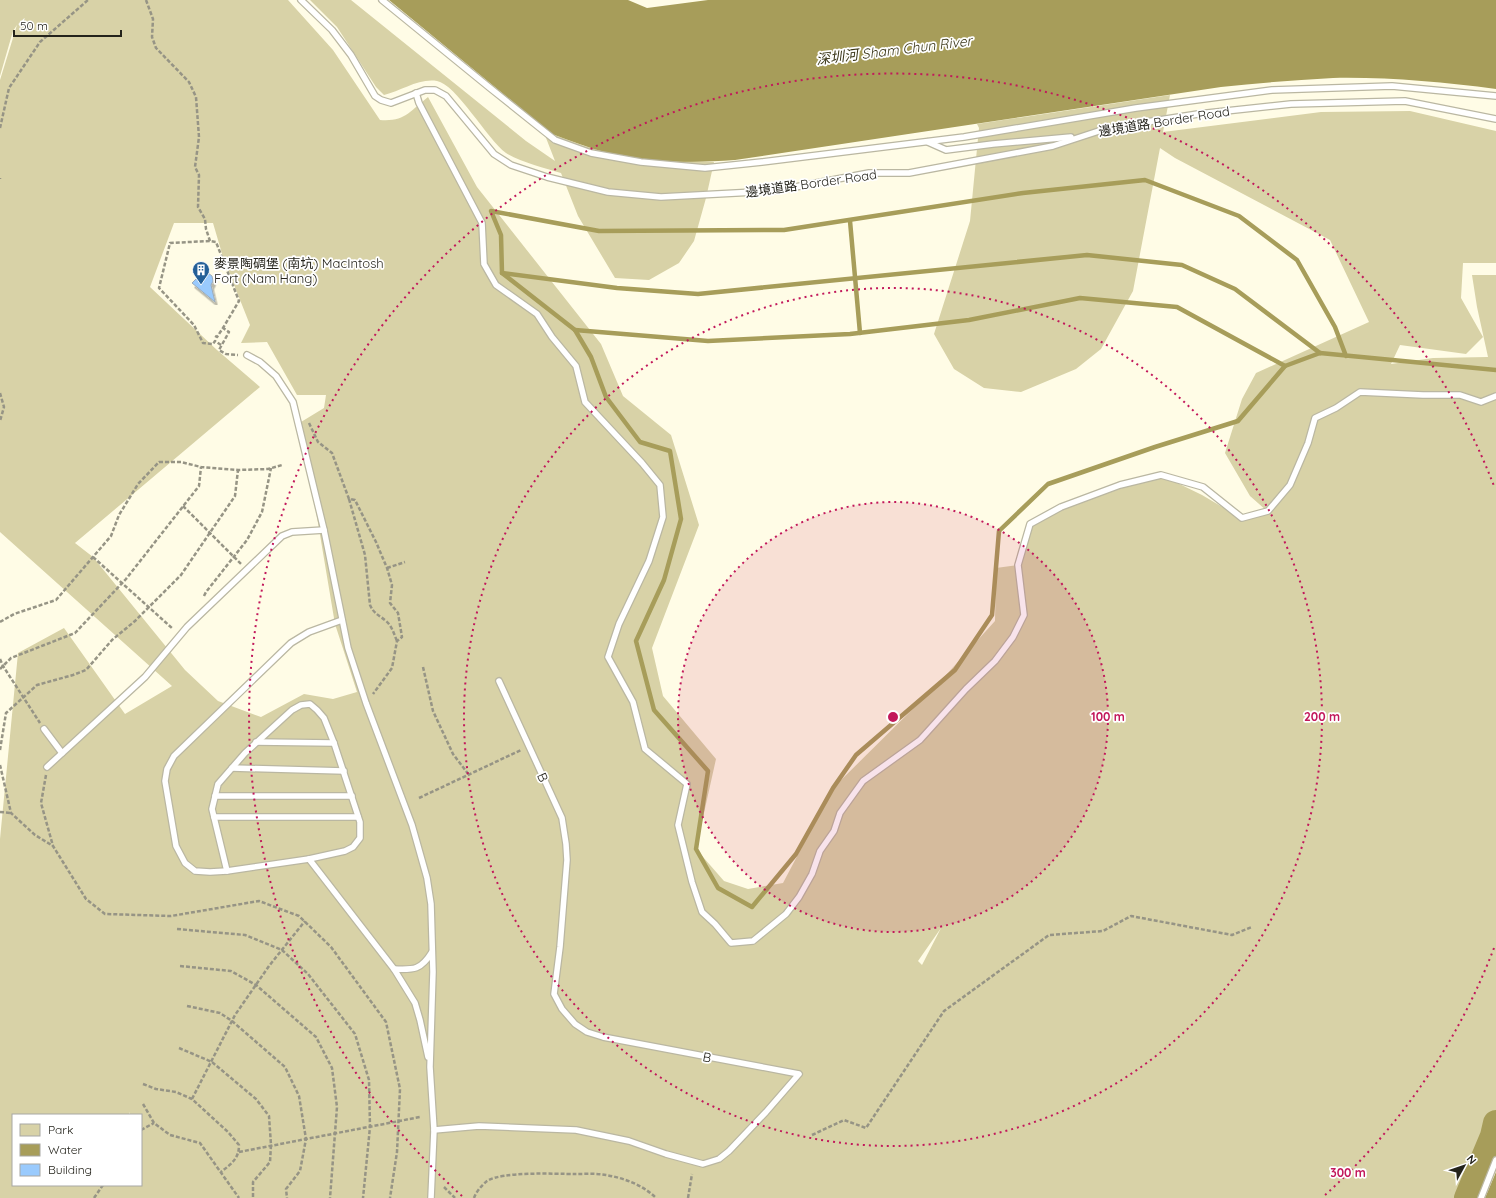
<svg xmlns="http://www.w3.org/2000/svg" width="1496" height="1198" viewBox="0 0 1496 1198" font-family="Quicksand,'Noto Sans SC',sans-serif">
<defs>
<filter id="shadow"><feDropShadow dx="2.5" dy="4.5" stdDeviation="0" flood-color="#0004"/></filter>
</defs>
<rect width="100%" height="100%" fill="#fffce6"/>
<g fill="#d8d2a7" fill-rule="evenodd">
<path d="M0,0H288L333,50L380,120C405,122 410,111 428,97L477,187L601,344L623,396L671,435L699,525L652,648L663,696L716,759L696,849L724,881L748,889L783,883L833,788L937,685L995,621L996,568L1018,565L1030,524L1054,511L1161,475L1202,495L1241,518L1267,511L1250,496L1225,453L1242,399L1256,373L1369,322L1330,240L1175,158L1160,148L1133,291L1101,349L1076,369L1021,392L984,388L954,369L934,334L970,221L979,128L977,124L1170,95L1163,132L1321,112L1410,111L1496,131V263H1463L1461,298L1483,337L1466,354L1400,345L1391,364L1433,358L1488,357L1477,307L1472,275H1496V1118L1483,1159L1462,1198H0V839L18,653L64,628L125,714L172,686L0,532V80L17,25L13,31L0,76ZM174,223H213L223,257L250,325L241,343L267,342L297,395H326L324,408L301,422L335,624L357,692L333,699L304,694L261,717L218,701L185,670L93,557L75,543L260,387L217,350L150,287ZM941,928L922,965L918,961ZM129,1112L130,1115H141V1185H13V1115H129Z"/>
<path d="M310,0H351L526,141L555,161L541,125L552,134L584,146L610,153L638,158L714,162L706,198L694,241L679,263L649,280L615,278L578,216L561,173C545,168 520,162 506,153C487,139 456,84 437,81C419,78 401,91 384,95L376,87L337,27Z"/>
</g>
<g fill="#a79d5a">
<path d="M389,0H628L647,8L708,0H1496V89C1442,82 1387,77 1333,78C1295,80 1258,83 1221,87L735,160C693,163 649,163 608,153C589,148 571,141 552,134Z"/>
<polygon points="1496,1172 1496,1198 1485,1198"/>
</g>
<g fill="none" stroke-linecap="round" stroke-linejoin="round">
<g stroke="#a79d5a" stroke-width="4.5">
<polyline points="850,221 860,333"/>
<polyline points="502,273 617,288 698,294 1087,255 1182,265 1235,289 1320,353"/>
<polyline points="575,330 708,341 850,334 969,320 1080,298 1177,307 1285,366"/>
<polyline points="1346,356 1335,327 1297,260 1239,216 1145,180 1023,193 784,230 599,231 491,211 501,235 502,273 575,330 591,357 606,397 640,442 670,451 681,519 664,580 636,641 654,710 708,771 696,849 718,888 752,907 796,854 833,788 856,755 955,670 992,615 999,531 1048,484 1155,447 1238,421 1285,366 1320,353 1496,370"/>
</g>
<polyline stroke="#a79d5a" stroke-width="26" points="1467,1198 1493,1136 1496,1123"/>
</g>
<polygon fill="#99cafd" stroke="#9babbb" filter="url(#shadow)" points="203,272 208,273 212,276 213,281 211,285 215,302 192,283"/>
<g fill="none" stroke-linecap="round" stroke-linejoin="round">
<defs>
<g id="lane">
<polyline points="301,0 332,30 351,55 375,96 381,100 391,103 425,90 435,90 446,96 494,154 511,165 547,177 608,192 661,197 774,191 869,173 909,173 1053,146 1108,128 1198,114 1291,104 1405,101 1496,119"/>
<polyline points="382,0 490,88 555,140 591,153 641,162 705,168 762,162 964,137 1136,108 1272,90 1392,86 1496,96"/>
<polyline points="416,93 419,103 482,223 484,264 496,285 537,314 552,337 576,366 585,402 642,463 660,485 663,517 649,561 619,624 608,657 633,702 645,749 687,784 678,825 692,882 702,912 715,924 731,943 753,941 786,914 799,897 812,874 820,851 834,831 840,813 863,781 920,740 966,689 995,661 1013,637 1024,615 1018,565 1030,524 1061,507 1120,485 1161,475 1203,487 1242,518 1268,511 1290,485 1308,443 1315,418 1336,408 1360,392 1423,395 1460,395 1481,402 1496,396"/>
<polyline points="928,142 946,150 993,144 1071,137"/>
<polyline points="247,355 260,362 276,376 293,402 324,530 348,648 366,703 412,825 427,878 431,904 433,972 430,1067 434,1130 431,1198"/>
<polyline points="342,620 309,632 291,643 174,756 167,769 165,781 176,846 185,863 195,871 210,872 227,871 309,859 394,969 415,1003 420,1020 428,1057"/>
<polyline points="44,729 62,753"/>
<polyline points="256,742 334,743"/>
<polyline points="47,767 145,677 187,627 282,536 292,532 324,530"/>
<polyline points="232,768 344,771"/>
<polyline points="215,796 352,796"/>
<polyline points="214,817 358,817"/>
<polyline points="227,871 212,809 218,784 245,753 292,710 301,705 310,704 317,710 324,718 334,743 360,822 360,838 353,847 345,851 309,859"/>
<path d="M394,969C414,970 421,970 432,952"/>
<polyline points="434,1130 479,1126 576,1130 629,1141 666,1154 703,1164 719,1159 729,1151 766,1112 799,1074 603,1037 587,1032 575,1024 562,1009 554,994 560,947 567,860 566,844 562,818 499,681"/>
<polyline points="1481,1198 1496,1160"/>
</g>
</defs>
<use href="#lane" stroke="#bab7a2" stroke-width="8"/>
<g stroke="#969485" stroke-width="2.5" stroke-dasharray="4 2" stroke-linecap="butt">
<polyline points="146,0 153,19 152,37 156,48 189,82 196,97 199,137 195,167 199,175 198,207 205,219 206,229 210,241"/>
<polyline points="0,128 9,88 40,42 88,0"/>
<polyline points="0,178 0,179"/>
<polyline points="215,336 217,337 223,328 229,332 219,350 226,354 238,355"/>
<polyline points="221,345 215,341 213,344 203,343 194,325 159,288 170,243 210,241 216,242 239,301 223,328"/>
<polyline points="0,393 4,407 0,421"/>
<polyline points="309,423 318,442 332,453 349,499 355,500 376,542 387,568 392,585 390,603 398,613 402,637 397,641 392,668 373,694"/>
<path d="M349,499L365,555L370,605C374,614 379,615 386,621C392,626 394,634 397,641"/>
<polyline points="183,506 241,564"/>
<polyline points="93,557 173,629"/>
<polyline points="387,568 405,562"/>
<polyline points="204,596 206,592 247,540 262,512 271,468"/>
<polyline points="0,622 14,614 56,600 111,536 119,515 138,484 159,462 181,462 201,467 238,470 268,469 282,465"/>
<polyline points="0,659 3,666 40,723"/>
<polyline points="423,667 433,711 453,754 469,775"/>
<polyline points="0,669 11,658 75,633 126,579 199,486 201,467"/>
<polyline points="0,750 6,713 37,685 73,675 86,670 112,640 135,621 181,575 235,496 238,470"/>
<polyline points="0,765 11,813 35,835 53,846"/>
<polyline points="46,775 41,803 53,846 86,899 105,914 171,916 259,901 299,916 331,947 386,1022 400,1089 397,1152 390,1198"/>
<polyline points="419,798 521,750"/>
<polyline points="0,812 11,813"/>
<polyline points="177,929 245,935 282,950 308,974 355,1034 369,1080 370,1127 363,1198"/>
<polyline points="180,966 231,971 256,985 316,1037 332,1068 337,1107 330,1198"/>
<polyline points="187,1006 220,1013 232,1021 285,1067 299,1096 306,1139 300,1171 286,1189 287,1198"/>
<polyline points="179,1048 212,1062 256,1099 269,1116 271,1145 270,1162 253,1182 253,1198"/>
<path d="M143,1084L156,1089L176,1092L192,1099L228,1132L239,1145C239,1159 231,1164 221,1172"/>
<polyline points="192,1099 235,1015 269,966 305,921"/>
<polyline points="143,1104 154,1123 170,1135 200,1143 239,1198"/>
<polyline points="141,1130 154,1123"/>
<polyline points="812,1135 844,1120 866,1128 944,1011 1049,935 1103,931 1131,916 1232,935 1252,927"/>
<polyline points="239,1152 420,1117"/>
<polyline points="444,1187 455,1198"/>
<polyline points="94,1198 103,1185"/>
<path d="M474,1198C476,1192 482,1185 487,1181C503,1171 555,1174 575,1174C585,1174 596,1173 606,1175C624,1178 643,1185 656,1198"/>
<polyline points="688,1198 692,1174"/>
</g>
<use href="#lane" stroke="#fff" stroke-width="5.5"/>
</g>
<circle cx="893" cy="717" r="215" fill="#c2185b" fill-opacity=".12"/>
<g fill="none" stroke="#c2185b" stroke-width="2" stroke-dasharray="2 4">
<circle cx="893" cy="717" r="215"/>
<circle cx="893" cy="717" r="429"/>
<path d="M1494 948A644 644 0 0 1 1324 1196M462 1196A644 644 0 1 1 1494 486"/>
</g>
<defs>
<symbol id="building-pin" viewBox="-11 -11 22 30"><path d="M0 17L-7.5 6A9.5 9.5 0 1 1 7.5 6Z" fill="#245f97" stroke="#fff"/><path d="M-4-6H4V6H1V3H-1V6H-4ZM-2.5-4.3h1.7v1.8h-1.7ZM.8-4.3h1.7v1.8H.8ZM-2.5-1h1.7V.8h-1.7ZM.8-1h1.7V.8H.8Z" fill="#fff"/></symbol>
</defs>
<g fill-rule="evenodd">
<use href="#building-pin" x="191" y="260" width="20" height="27"/>
</g>
<g text-anchor="middle" stroke-width="3.5" stroke-linejoin="round" paint-order="stroke">
<g font-size="13" fill="#24231b" stroke="#fff">
<text transform="translate(1164 121) rotate(-9)" y="5">邊境道路 Border Road</text>
<text transform="translate(811 183) rotate(-8)" y="5">邊境道路 Border Road</text>
<text transform="translate(543 777) rotate(66)" y="5">B</text>
<text transform="translate(707 1057) rotate(11)" y="5">B</text>
</g>
<g font-size="13" fill="#24231b" stroke="#fff" text-anchor="start">
<text x="214" y="268">麥景陶碉堡 (南坑) MacIntosh<tspan x="214" dy="15">Fort (Nam Hang)</tspan></text>
</g>
<g font-size="14" font-style="italic" fill="#393516" stroke="#fff">
<text transform="translate(894 50) rotate(-7)" y="5">深圳河 Sham Chun River</text>
</g>
</g>
<circle cx="893" cy="717" r="6" fill="#c2185b" stroke="#fff" stroke-width="2"/>
<g font-size="12" text-anchor="middle" font-weight="bold" fill="#c2185b" stroke="#fff" stroke-width="3.5" stroke-linejoin="round" paint-order="stroke">
<text x="1108" y="721">100 m</text>
<text x="1322" y="721">200 m</text>
<text x="1348" y="1177">300 m</text>
</g>
<rect x="12" y="1114" width="130" height="72" fill="#ffffff" stroke="#a7a7a4"/>
<rect x="20" y="1124" width="20" height="12" fill="#d8d2a7" stroke="#a7a7a4"/>
<text x="48" y="1134" font-size="12" fill="#24231b">Park</text>
<rect x="20" y="1144" width="20" height="12" fill="#a79d5a" stroke="#a7a7a4"/>
<text x="48" y="1154" font-size="12" fill="#24231b">Water</text>
<rect x="20" y="1164" width="20" height="12" fill="#99cafd" stroke="#a7a7a4"/>
<text x="48" y="1174" font-size="12" fill="#24231b">Building</text>
<g transform="translate(1464 1166) rotate(50)" stroke="#ffffff" stroke-width="3" paint-order="stroke">
<path d="M0-3L7 15L0 10L-7 15Z" fill="#24231b"/>
<text y="-6" font-size="11" font-weight="bold" text-anchor="middle" fill="#24231b">N</text>
</g>
<path d="M14 30v6h107v-6" fill="none" stroke="#24231b" stroke-width="2"/>
<text x="20" y="30" font-size="12" fill="#24231b" stroke="#ffffff" stroke-width="3" paint-order="stroke">50 m</text>
</svg>
